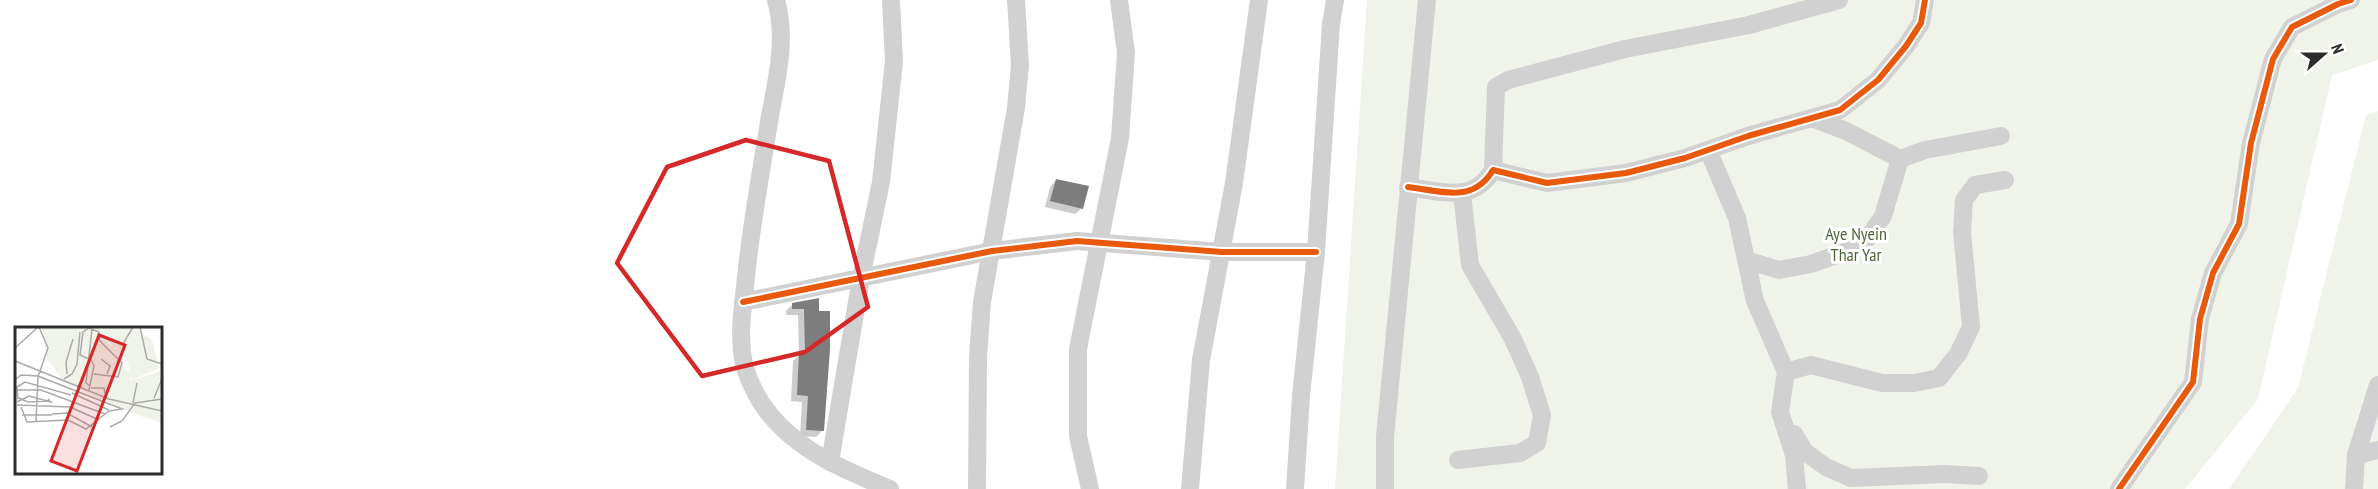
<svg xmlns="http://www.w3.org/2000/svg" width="2378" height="489" viewBox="0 0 2378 489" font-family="'PT Sans Narrow',sans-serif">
<rect width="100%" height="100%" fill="#fff"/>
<g fill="#f0f3ea">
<polygon points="1367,0 2378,0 2378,60 2332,75 2258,399 2185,489 1335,489"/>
<polygon points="2378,111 2378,489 2229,489 2298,388 2366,115"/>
</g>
<g fill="#0003">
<polygon points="1056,180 1082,208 1075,214 1045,207 1050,187"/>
<polygon points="818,300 822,431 816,437 800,436 802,402 791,401 793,361 799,355 798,315 786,315 786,311 792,305"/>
</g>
<g fill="#7d7d7d">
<polygon points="1056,179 1089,186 1083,209 1050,201"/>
<polygon points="819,298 819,311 830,311 830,349 824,431 806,430 808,396 797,395 799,353 805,353 804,309 792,309 792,303"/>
</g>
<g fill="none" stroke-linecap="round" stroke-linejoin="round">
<g stroke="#d1d1d1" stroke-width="18">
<path d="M776,0C787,39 777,78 770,116C761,173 750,230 745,287C742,313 738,342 745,368C750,384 760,403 771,416C802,453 847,471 890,489"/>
<polyline points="1812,118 1846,131 1900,159 1925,150 2001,136"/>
<polyline points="1708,150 1737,218 1755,301 1786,372 1780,412 1794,455 1797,489"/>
<polyline points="1493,170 1496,87 1508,80 1625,49 1749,25 1839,0"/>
<path d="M1408,187C1441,191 1473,204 1493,170L1547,183L1626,173L1685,158L1748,136L1840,110L1878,80L1906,46L1921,23L1925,0"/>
<polyline points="1746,260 1779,270 1811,264 1845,252 1868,238 1883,216 1900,159"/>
<polyline points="743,302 992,251 1077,241 1222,252 1316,252"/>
<polyline points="1786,372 1811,365 1882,383 1914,383 1939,378 1958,354 1971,327 1962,232 1964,200 1975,185 2005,180"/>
<polyline points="1794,434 1805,452 1826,467 1851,478 1945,474 1979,476"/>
<polyline points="2356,455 2378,385"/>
<polyline points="1458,460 1520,453 1537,443 1542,415 1530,377 1513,339 1470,265 1462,193"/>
<polyline points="830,462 861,278 881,182 894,61 891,0"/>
<polyline points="977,489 978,357 982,302 1016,108 1020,65 1016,0"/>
<polyline points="1090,489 1078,436 1078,349 1120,138 1126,53 1119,0"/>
<polyline points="1190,489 1201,360 1234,183 1259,0"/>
<polyline points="1295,489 1301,396 1316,252 1331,24 1335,0"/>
<polyline points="1385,489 1385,437 1427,0"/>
<polyline points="2119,489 2193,382 2200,319 2213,273 2239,224 2251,143 2273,59 2292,27 2338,4 2351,0"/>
<polyline points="2354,489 2356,455 2378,450"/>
</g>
<defs>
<g id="cycleway">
<path d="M1408,187C1441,191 1473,204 1493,170L1547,183L1626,173L1685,158L1748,136L1840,110L1878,80L1906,46L1921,23L1925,0"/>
<polyline points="743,302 992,251 1077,241 1222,252 1316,252"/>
<polyline points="2119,489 2193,382 2200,319 2213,273 2239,224 2251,143 2273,59 2292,27 2338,4 2351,0"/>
</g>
</defs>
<use href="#cycleway" stroke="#fff" stroke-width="10"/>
<use href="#cycleway" stroke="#e8590c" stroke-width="6"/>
</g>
<path fill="none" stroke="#d62828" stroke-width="4.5" stroke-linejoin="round" d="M746,140L829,161L868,307L805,352L702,376L617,263L667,167Z"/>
<g text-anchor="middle" stroke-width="6" stroke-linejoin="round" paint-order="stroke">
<g font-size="18" fill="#516739" stroke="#fff">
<text x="1856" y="240">Aye Nyein<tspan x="1856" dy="21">Thar Yar</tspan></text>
</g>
</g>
<g transform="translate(15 327)">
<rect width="147" height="147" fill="#fff"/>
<path d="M27,0H81L88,4L87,12L103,23L110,36L108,42L116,45L115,54L147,44V96L119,87L49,55L32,31ZM86,0H118L137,13L144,41L117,53L112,33L90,11Z" fill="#f0f3ea"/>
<path fill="none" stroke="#ababab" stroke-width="1.5" d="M24,0L33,21L25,44M125,0L132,32L147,37M111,20L108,17L118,0M0,21L23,0M86,32L95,39L92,47M0,34L94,72L147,84M52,47L51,35L58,12M49,52L57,47L62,37L65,5M0,53L6,48L23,49M75,59L71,56L77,2M76,61H89L90,66M2,63H26L90,87M74,63L79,39L76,33L65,28L68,5L74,1L84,5V13L107,36L103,50L79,47M57,66L94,83M4,71L13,75L33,74M139,71L147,52M3,72L2,60L10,55L56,68M2,75L14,69L36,75L33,72M118,76L122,56M120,76L147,72M2,78L55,80L84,93M6,80L12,95L53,93L71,102L94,84L107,82L23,49L25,44M37,87L52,86L77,100M7,88H37M21,95L23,49M95,100L107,94L120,76"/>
<path fill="#d62828" fill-opacity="0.15" stroke="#d62828" stroke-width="3" d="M84,8L110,18L62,144L36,134Z"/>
<rect width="147" height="147" fill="none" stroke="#2c2c2c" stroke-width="3"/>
</g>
<g transform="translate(2324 54) rotate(69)" stroke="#ffffff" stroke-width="4.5" paint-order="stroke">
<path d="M0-4.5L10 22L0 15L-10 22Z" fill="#2c2c2c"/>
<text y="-9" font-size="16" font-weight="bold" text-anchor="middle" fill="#2c2c2c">N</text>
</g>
</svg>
